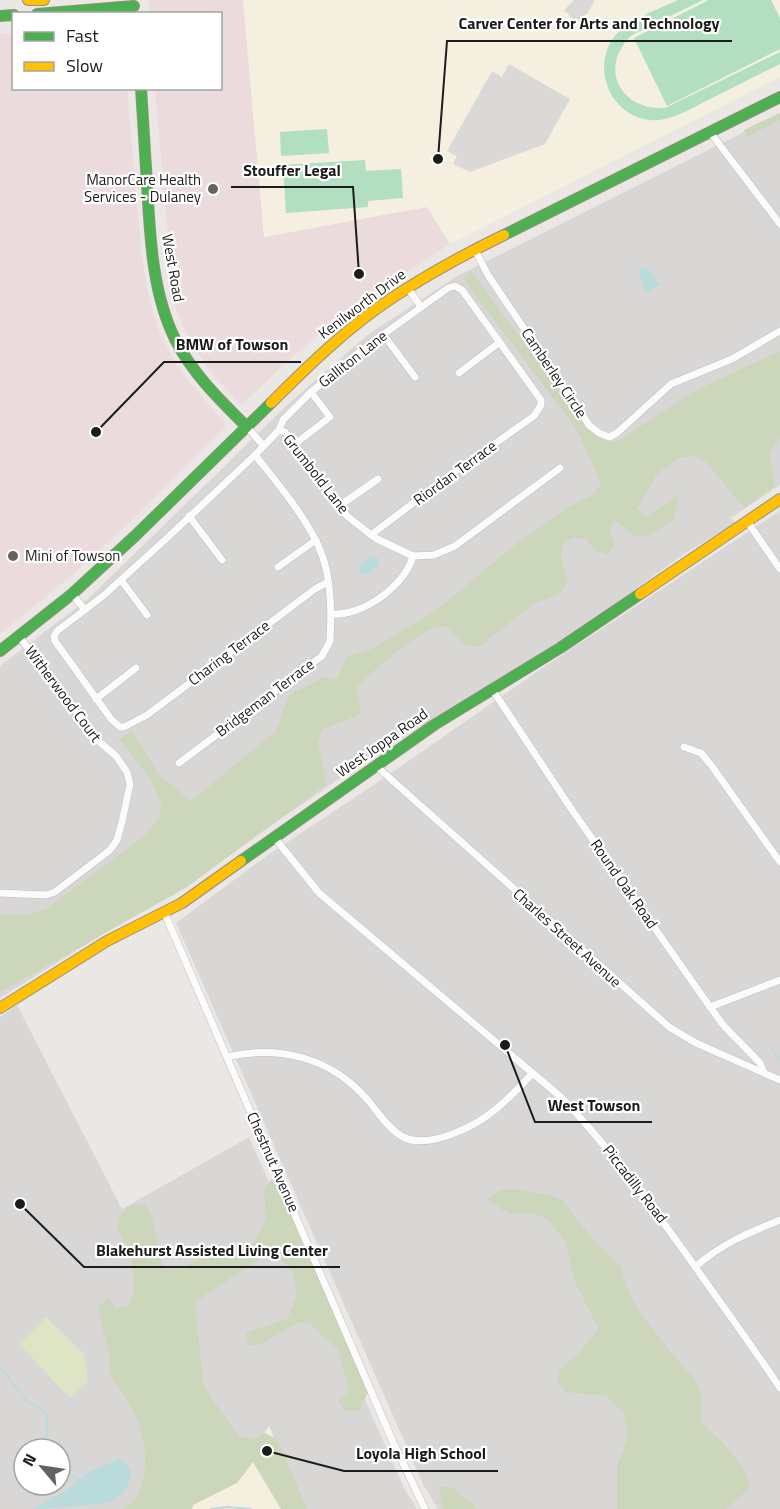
<svg xmlns="http://www.w3.org/2000/svg" width="780" height="1509" viewBox="0 0 780 1509" font-family="'Titillium Web',sans-serif">
<rect width="100%" height="100%" fill="#eae7e4"/>
<g fill="#d9d7d6" fill-rule="evenodd">
<polygon points="780,114 780,485 731,518 735,523 681,556 585,626 448,709 336,781 211,867 0,998 0,666 89,598 288,404 370,333 459,275"/>
<polygon points="780,511 780,1509 438,1509 424,1486 176,923 268,855 378,782 547,665"/>
<path d="M17,1005L122,1209L249,1137L404,1488L417,1509H305L237,1476L158,1509H0V1017ZM24,1449H60V1485H24Z"/>
</g>
<g fill="#ebdbdc">
<polygon points="149,0 243,0 264,237 427,207 450,244 354,306 297,353 241,405 208,369 183,326 174,303 155,89 220,88 220,14 150,13"/>
<polygon points="13,33 14,88 127,89 141,251 147,289 157,326 170,353 184,376 225,423 225,428 133,519 71,576 0,634 0,34"/>
</g>
<g fill="#f4efdf">
<polygon points="243,0 780,0 780,77 450,244 427,207 264,237"/>
<polygon points="269,1426 305,1509 158,1509 237,1476"/>
</g>
<polygon fill="#dde5c5" points="46,1317 84,1354 88,1381 70,1398 19,1344"/>
<g fill="#cbd6bb">
<polygon points="780,113 780,120 747,137 744,130"/>
<path d="M471,271L585,425C595,437 602,442 618,441L694,391L780,351V438L769,453L775,486L744,508L706,462L694,456L680,458L657,474L637,509L647,517L680,494L673,521L648,536H635L614,520L609,532L615,544L607,555L594,550L587,539L574,537L563,544L561,557L568,583L559,594L534,604L479,647L465,646L447,626C442,627 437,627 433,628C416,635 368,674 357,688L361,714L322,730L318,743L327,784L187,887L0,992V914C16,917 32,915 47,908L143,837L160,817L161,804L151,780L119,739L132,731L159,775L191,801L276,731L288,696L324,677L336,680L347,657L371,649L434,612L517,543L568,507L594,494L601,484L577,430L463,279Z"/>
<path d="M274,1176L368,1392L359,1411H346L338,1401L349,1391L338,1350L309,1323H297L262,1344L248,1346L246,1333L287,1319L297,1295L291,1268L270,1252L195,1302L203,1382L208,1393L239,1437L252,1439L265,1433L277,1439L307,1509H281L253,1462L237,1483L193,1505L192,1509H123C126,1506 131,1503 134,1500C153,1475 145,1432 131,1406C125,1395 116,1386 111,1375C108,1370 111,1363 110,1357C107,1339 99,1325 99,1307L108,1297L115,1308L128,1307L133,1294L134,1280L130,1253L117,1228L120,1215L130,1205L144,1204L152,1216L163,1268L176,1270L215,1253L242,1250L254,1243L266,1219L264,1190Z"/>
<path d="M512,1188L550,1195L563,1201L594,1241L622,1267C625,1306 672,1351 696,1381L701,1394L702,1423C721,1442 745,1460 750,1488L726,1509H617V1466L627,1440L625,1414L606,1396L566,1392L557,1381L560,1369L581,1351L598,1328L574,1280L566,1242L548,1220L536,1214H509L487,1199L499,1191Z"/>
<polygon points="439,1486 453,1488 478,1509 442,1509"/>
</g>
<g fill="#b2dec2">
<path d="M678,0H703L632,35C598,66 619,111 665,108L780,52V64C755,76 731,89 706,101C692,108 676,118 659,120C617,124 590,75 612,40C625,20 657,10 678,0Z"/>
<polygon points="709,0 771,0 780,18 780,49 667,106 634,38"/>
<polygon points="327,129 329,153 281,156 280,132"/>
<polygon points="365,160 366,171 401,169 403,198 368,201 368,207 286,213 283,165"/>
</g>
<g fill="#dad9d8">
<polygon points="574,0 595,0 588,12 577,23 564,10"/>
<polygon points="509,64 570,99 545,144 470,172 453,164 457,156 447,151 492,71 502,77"/>
</g>
<g fill="#badbdb">
<polygon points="646,266 660,285 645,293 638,270"/>
<polygon points="371,556 378,558 379,565 370,573 361,574 359,572 359,565"/>
<path d="M119,1459L127,1464L132,1473C123,1506 105,1503 76,1506C61,1507 49,1509 33,1509L72,1487L88,1472Z"/>
</g>
<g fill="none" stroke-linecap="round" stroke-linejoin="round">
<g stroke="#badbdb" stroke-width="2">
<polyline points="772,1050 780,1061"/>
<polyline points="0,1367 27,1401 43,1410 47,1415 47,1449"/>
<polyline points="60,1466 79,1480"/>
<polyline points="211,1509 227,1507 251,1509"/>
</g>
<defs>
<g id="street">
<polyline points="710,132 780,224"/>
<polyline points="475,250 488,275 589,425 599,433 609,437 617,433 671,384 732,359 780,331"/>
<polyline points="407,287 421,307"/>
<polyline points="383,334 415,377"/>
<polyline points="459,373 500,342"/>
<polyline points="246,426 263,445"/>
<polyline points="279,430 285,432 347,516 375,538 413,556 434,555 455,546 560,468"/>
<polyline points="295,444 330,417 311,392"/>
<path d="M255,455C277,483 310,521 322,555C329,574 330,594 331,614"/>
<polyline points="339,506 378,479"/>
<polyline points="189,516 222,560"/>
<polyline points="747,521 780,569"/>
<polyline points="278,567 316,540"/>
<polyline points="121,580 147,615"/>
<polyline points="328,582 315,589 147,715 124,727 120,727 111,719 55,641 54,636 57,631 103,596 166,539 255,455 279,430 283,420 311,392 363,349 448,288 455,286 462,290 541,400 541,405 534,416 446,478 371,535"/>
<polyline points="72,594 85,610"/>
<polyline points="492,689 570,807 710,1007 724,1026 760,1063 764,1073"/>
<polyline points="96,699 136,668"/>
<polyline points="684,747 701,753 711,765 780,862"/>
<path d="M179,763L322,656L330,641L331,614C362,617 405,586 413,556"/>
<polyline points="375,765 669,1027 696,1043 780,1080"/>
<path d="M274,837L319,893L561,1097C612,1150 653,1208 696,1268C724,1308 753,1347 780,1388"/>
<polyline points="0,893 46,895 55,892 110,850 117,840 122,822 130,784 127,772 116,756 95,738 19,636"/>
<polyline points="165,914 393,1442 425,1509"/>
<polyline points="710,1007 780,980"/>
<path d="M227,1057C278,1045 329,1057 365,1097C376,1109 388,1129 403,1137C429,1150 476,1126 496,1109C509,1099 520,1086 532,1074"/>
<path d="M695,1267C723,1243 746,1234 780,1220"/>
</g>
<g id="fast">
<polyline points="37,14 134,6"/>
<polyline points="0,16 14,15"/>
<path d="M141,88C143,120 145,152 147,184C150,236 152,294 176,341C193,374 220,400 246,426"/>
<polyline points="504,235 780,97"/>
<polyline points="0,651 72,594 135,536 271,403"/>
<polyline points="241,861 434,725 560,648 640,594"/>
</g>
<g id="slow">
<polyline points="28,0 44,0"/>
<path d="M271,403C308,366 348,327 392,298C428,274 465,254 504,235"/>
<polyline points="640,594 780,499"/>
<polyline points="0,1008 107,941 182,903 241,861"/>
</g>
</defs>
<use href="#street" stroke="#c0bebd" stroke-width="8"/>
<use href="#fast" stroke="#93907e" stroke-width="12"/>
<use href="#slow" stroke="#93907e" stroke-width="12"/>
<use href="#street" stroke="#fcfbfb" stroke-width="7"/>
<use href="#fast" stroke="#4caf50" stroke-width="10"/>
<use href="#slow" stroke="#ffc107" stroke-width="10"/>
</g>
<g fill="#646362" stroke="#fff" stroke-width="2">
<circle cx="213" cy="189" r="6"/>
<circle cx="13" cy="556" r="6"/>
</g>
<g text-anchor="middle" stroke-width="4.5" stroke-linejoin="round" paint-order="stroke">
<g font-size="15" fill="#1c1c1c" stroke="#fff" text-anchor="end">
<text x="201" y="185">ManorCare Health<tspan x="201" dy="17">Services - Dulaney</tspan></text>
<text x="25" y="561" text-anchor="start">Mini of Towson</text>
</g>
<g font-size="15" fill="#1c1c1c" stroke="#fff">
<text transform="translate(173 268) rotate(80)" y="5">West Road</text>
<text transform="translate(362 304) rotate(-37)" y="5">Kenilworth Drive</text>
<text transform="translate(353 359) rotate(-38)" y="5">Galliton Lane</text>
<text transform="translate(554 373) rotate(56)" y="5">Camberley Circle</text>
<text transform="translate(455 473) rotate(-36)" y="5">Riordan Terrace</text>
<text transform="translate(316 474) rotate(52)" y="5">Grumbold Lane</text>
<text transform="translate(229 653) rotate(-37)" y="5">Charing Terrace</text>
<text transform="translate(63 694) rotate(53)" y="5">Witherwood Court</text>
<text transform="translate(265 698) rotate(-37)" y="5">Bridgeman Terrace</text>
<text transform="translate(382 743) rotate(-35)" y="5">West Joppa Road</text>
<text transform="translate(624 884) rotate(55)" y="5">Round Oak Road</text>
<text transform="translate(567 938) rotate(42)" y="5">Charles Street Avenue</text>
<text transform="translate(273 1162) rotate(66)" y="5">Chestnut Avenue</text>
<text transform="translate(635 1184) rotate(52)" y="5">Piccadilly Road</text>
</g>
</g>
<path fill="none" stroke="#1c1c1c" stroke-width="2" d="M438 159L447 41H732M359 274L353 187H231M96 432L164 362H301M505 1045L535 1122H652M20 1204L84 1267H340M267 1451L344 1471H498"/>
<g fill="#1c1c1c" stroke="#fff" stroke-width="2">
<circle cx="438" cy="159" r="6"/>
<circle cx="359" cy="274" r="6"/>
<circle cx="96" cy="432" r="6"/>
<circle cx="505" cy="1045" r="6"/>
<circle cx="20" cy="1204" r="6"/>
<circle cx="267" cy="1451" r="6"/>
</g>
<g font-size="16" text-anchor="middle" font-weight="bold" fill="#1c1c1c" stroke="#fff" stroke-width="4.5" stroke-linejoin="round" paint-order="stroke">
<text x="589" y="29">Carver Center for Arts and Technology</text>
<text x="292" y="176">Stouffer Legal</text>
<text x="232" y="350">BMW of Towson</text>
<text x="594" y="1111">West Towson</text>
<text x="212" y="1256">Blakehurst Assisted Living Center</text>
<text x="421" y="1459">Loyola High School</text>
</g>
<rect x="12" y="12" width="210" height="78" fill="#ffffff" stroke="#a4a4a4" stroke-width="1.5"/>
<rect x="24" y="32" width="30" height="9" fill="#4caf50" stroke="#a4a4a4" stroke-width="1.5"/>
<text x="66" y="42" font-size="18" fill="#1c1c1c">Fast</text>
<rect x="24" y="62" width="30" height="9" fill="#ffc107" stroke="#a4a4a4" stroke-width="1.5"/>
<text x="66" y="72" font-size="18" fill="#1c1c1c">Slow</text>
<g transform="translate(42 1467) rotate(299)"><circle r="28" fill="#ffffff" stroke="#a4a4a4" stroke-width="1.5"/>
<path d="M0-4.5L10 22L0 15L-10 22Z" fill="#646362"/>
<text y="-9" font-size="16" font-weight="bold" text-anchor="middle" fill="#1c1c1c">N</text>
</g>
</svg>
